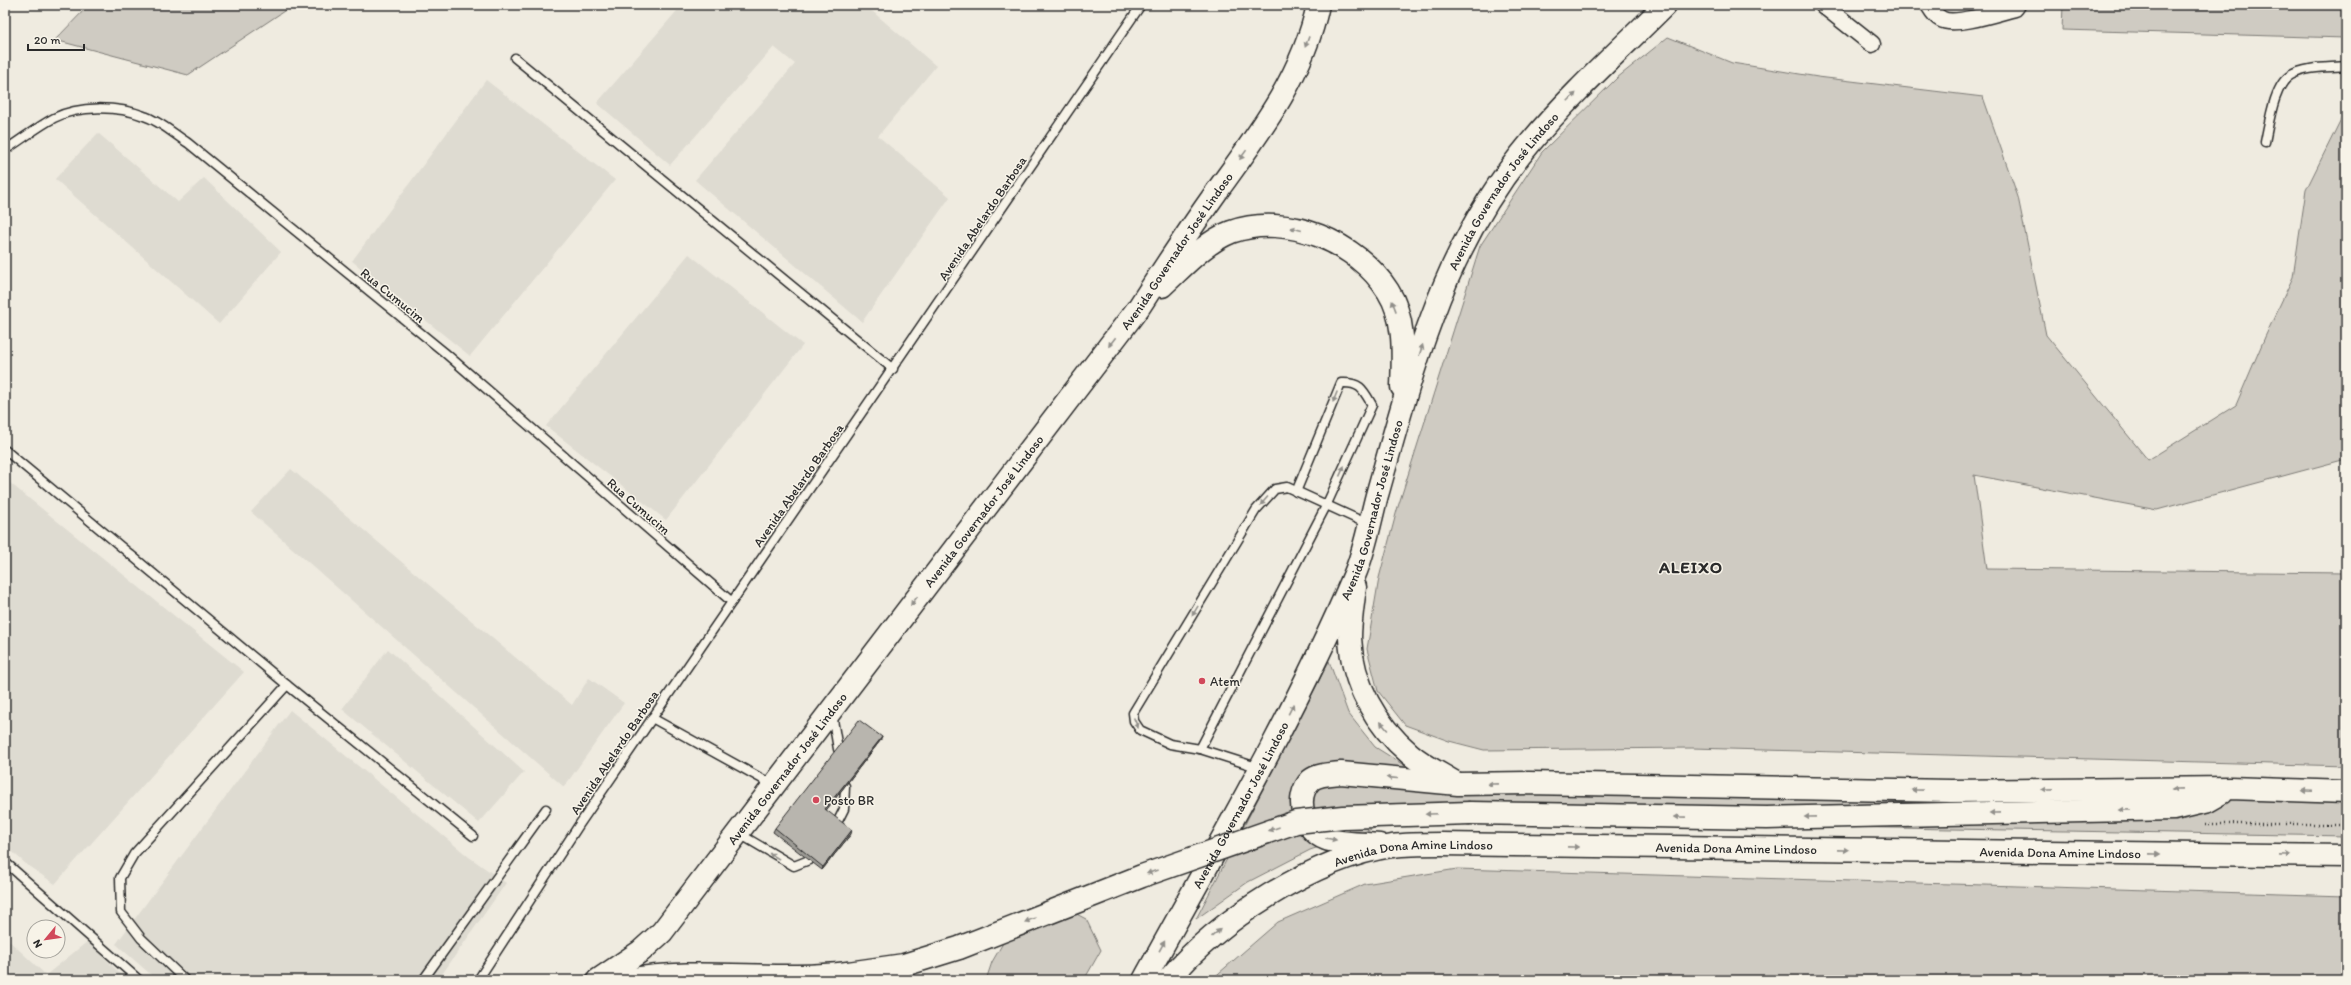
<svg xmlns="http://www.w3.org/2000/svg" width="2351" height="985" viewBox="0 0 2351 985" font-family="Itim,sans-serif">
<rect width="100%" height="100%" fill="#efebe0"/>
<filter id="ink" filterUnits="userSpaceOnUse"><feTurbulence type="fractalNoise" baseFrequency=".025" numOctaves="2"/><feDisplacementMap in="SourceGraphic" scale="8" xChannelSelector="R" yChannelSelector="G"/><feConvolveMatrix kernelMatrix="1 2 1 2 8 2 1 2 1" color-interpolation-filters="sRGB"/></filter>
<g filter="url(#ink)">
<g fill="#dedbd1">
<polygon points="682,5 865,5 936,66 878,136 950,197 862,322 695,180 795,64 774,47 670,165 597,103"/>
<polygon points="486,80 615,180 470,356 352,261"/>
<polygon points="98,133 178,202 204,178 281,252 219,324 55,179"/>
<polygon points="689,254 803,345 666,520 546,426"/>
<polygon points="291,469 572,705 589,678 624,703 564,787 251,512"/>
<polygon points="5,479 244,672 55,884 27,865 5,845"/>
<polygon points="388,649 524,772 479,823 342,709"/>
<polygon points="290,710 469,857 506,883 438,980 157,980 116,944"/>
<polygon points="5,937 46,975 88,941 126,980 5,980"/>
</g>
<g fill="#cfcbc2" stroke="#7d7b76">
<polygon points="89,5 293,5 188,75 55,40"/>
<polygon points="2063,5 2346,5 2346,38 2062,30"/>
<polygon points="1668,37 1732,63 1818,77 1983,97 2018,197 2046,335 2148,460 2236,405 2265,337 2293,277 2306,190 2346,109 2346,459 2157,510 1974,475 1987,569 2346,573 2346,766 1692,748 1484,750 1449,741 1405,725 1378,691 1367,649 1379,578 1397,510 1480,246 1542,152 1617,78"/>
<polygon points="1329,661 1348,713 1375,747 1423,777 2346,801 2346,836 1444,820 1375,828 1310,850 1248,882 1196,919"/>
<polygon points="1457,869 2346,896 2346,980 1211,980 1278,922 1365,884"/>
<polygon points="1054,902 1086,919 1101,950 1084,980 986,980 992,962 1010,931"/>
</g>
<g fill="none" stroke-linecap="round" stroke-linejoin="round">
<defs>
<g id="lane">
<polyline points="515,58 893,369"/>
<path d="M2265,142C2269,124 2274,84 2291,75C2307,66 2329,68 2346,66"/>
<path d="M5,150C21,140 37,127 54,118C79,105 118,106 144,116C160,121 174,134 188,143L444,352L732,602"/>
<polyline points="5,450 287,685 473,836"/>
<polyline points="832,714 838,749"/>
<polyline points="652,718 773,785"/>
<path d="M1200,749L1326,506L1372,405C1363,389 1360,382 1341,383L1296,492"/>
<polyline points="1260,768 1200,749 1170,744 1140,730 1134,721 1133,713 1256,510 1275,489 1287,487 1368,524"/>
<polyline points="837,823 844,809 845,786"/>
<polyline points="738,833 794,866 809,860"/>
<polyline points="5,862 139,980"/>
<polyline points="185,980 141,938 121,912 120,878 134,854 287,685"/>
<polyline points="423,980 546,809"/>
<polyline points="478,980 579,825 1141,5"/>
</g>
<g id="street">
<polyline points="1823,5 1872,44"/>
<path d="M1929,5C1932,10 1935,16 1941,19C1954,27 1999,12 2015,8L2017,5"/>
</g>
<g id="secondary">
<path d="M1162,286C1182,268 1205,242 1231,232C1287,212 1357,242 1388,291C1406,319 1403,356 1402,387"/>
<path d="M1355,587C1353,604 1350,621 1350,638C1352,684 1376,725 1410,754C1423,765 1439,773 1454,782"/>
<polyline points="1470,813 1767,818 2174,809 2208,801 2222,793"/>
<path d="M1379,845C1364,843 1340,844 1326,839C1304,831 1293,798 1311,780C1318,774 1332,774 1341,773L1458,784L1528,783L1951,791L2230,788L2346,792"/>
<path id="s1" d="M598,980L641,951L662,932L1139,307C1164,268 1190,229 1217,191C1259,133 1303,76 1318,5"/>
<path d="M627,980C700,967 774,982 848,973"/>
<path id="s2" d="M1144,980C1217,847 1294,716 1354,576C1365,551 1370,521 1377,495C1394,435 1410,375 1432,317C1455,254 1488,193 1531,142C1572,93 1620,50 1665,5"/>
<path id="s3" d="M1168,980C1218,920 1314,858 1392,846C1408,844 1425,844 1441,844L2346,856"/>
</g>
</defs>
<use href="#lane" stroke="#2b2b2b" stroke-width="11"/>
<use href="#street" stroke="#2b2b2b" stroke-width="19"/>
<use href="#secondary" stroke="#2b2b2b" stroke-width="25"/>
<polyline stroke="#2b2b2b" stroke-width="2.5" stroke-dasharray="1 3" stroke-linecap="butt" points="2205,824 2346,824"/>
<use href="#lane" stroke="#f7f3e8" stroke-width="8"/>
<use href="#street" stroke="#f7f3e8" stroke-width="16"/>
<use href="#secondary" stroke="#f7f3e8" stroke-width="22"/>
<defs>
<polyline id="secondary-bridge" points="848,973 904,965 959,948 1142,876 1296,822 1343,817 1470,813"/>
</defs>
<use href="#secondary-bridge" stroke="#2b2b2b" stroke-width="25" stroke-linecap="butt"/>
<use href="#secondary-bridge" stroke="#f7f3e8" stroke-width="22"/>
</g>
<polygon fill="#9e9c96" stroke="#2b2b2b" points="882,737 880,741 826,810 851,834 822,870 773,832 775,828"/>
<g fill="#817f7a" stroke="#2b2b2b">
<polygon points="882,737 880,741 824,813 825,809"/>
<polygon points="852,830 851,834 822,870 823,867"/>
</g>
<polygon fill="#b8b5ae" stroke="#2b2b2b" points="859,720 882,737 825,809 852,830 823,867 775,828"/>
<defs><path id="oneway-solid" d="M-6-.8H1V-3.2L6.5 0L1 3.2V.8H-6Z"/></defs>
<g fill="#918f8a">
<use href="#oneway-solid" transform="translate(1307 42) rotate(110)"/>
<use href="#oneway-solid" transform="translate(1572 97) rotate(-45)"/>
<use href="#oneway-solid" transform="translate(1243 155) rotate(126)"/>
<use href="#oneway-solid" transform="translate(1296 229) rotate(-166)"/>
<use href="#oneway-solid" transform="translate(1394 306) rotate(-111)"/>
<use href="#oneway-solid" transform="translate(1112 342) rotate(127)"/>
<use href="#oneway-solid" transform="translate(1421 350) rotate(-72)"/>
<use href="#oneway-solid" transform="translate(1335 397) rotate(112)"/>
<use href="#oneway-solid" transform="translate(1342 471) rotate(-66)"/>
<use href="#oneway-solid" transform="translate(1264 501) rotate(131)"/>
<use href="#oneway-solid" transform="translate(914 601) rotate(127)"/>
<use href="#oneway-solid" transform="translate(1195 611) rotate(121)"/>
<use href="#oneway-solid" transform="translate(1291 709) rotate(-63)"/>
<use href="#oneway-solid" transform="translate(1136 723) rotate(67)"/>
<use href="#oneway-solid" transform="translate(1384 726) rotate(-130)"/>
<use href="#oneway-solid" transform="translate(1392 778) rotate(-175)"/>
<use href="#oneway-solid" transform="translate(1493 784) rotate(179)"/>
<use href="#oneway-solid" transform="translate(2177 789) rotate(179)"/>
<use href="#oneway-solid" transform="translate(1917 790) rotate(-179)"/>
<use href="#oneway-solid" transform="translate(2047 790) rotate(179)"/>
<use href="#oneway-solid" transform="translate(2307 791) rotate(-178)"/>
<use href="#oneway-solid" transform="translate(2125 810) rotate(179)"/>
<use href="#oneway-solid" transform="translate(1995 813) rotate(179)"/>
<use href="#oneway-solid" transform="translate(1431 814) rotate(178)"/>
<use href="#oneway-solid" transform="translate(1680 817) rotate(-179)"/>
<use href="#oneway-solid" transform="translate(1810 817) rotate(179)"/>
<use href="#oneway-solid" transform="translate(1274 829) rotate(161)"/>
<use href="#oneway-solid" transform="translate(1331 839) rotate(10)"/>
<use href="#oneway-solid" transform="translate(1573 847) rotate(1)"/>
<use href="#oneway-solid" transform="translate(1843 850) rotate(1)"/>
<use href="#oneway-solid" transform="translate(2155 854) rotate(1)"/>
<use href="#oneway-solid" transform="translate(2285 855) rotate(1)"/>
<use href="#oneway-solid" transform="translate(774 856) rotate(-149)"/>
<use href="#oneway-solid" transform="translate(1152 872) rotate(161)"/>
<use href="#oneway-solid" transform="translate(1030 920) rotate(158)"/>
<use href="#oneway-solid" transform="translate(1216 933) rotate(-41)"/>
<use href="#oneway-solid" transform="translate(1162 946) rotate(-61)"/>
</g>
</g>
<g fill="#d1495b" stroke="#f7f3e8" stroke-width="1.5">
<circle cx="1202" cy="681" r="4"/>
<circle cx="816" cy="800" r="4"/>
</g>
<g text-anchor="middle" stroke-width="3" stroke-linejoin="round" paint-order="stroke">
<g font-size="13" fill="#2b2b2b" stroke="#f7f3e8">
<text dy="5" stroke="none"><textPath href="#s2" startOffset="872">Avenida Governador José Lindoso</textPath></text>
<text transform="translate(982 218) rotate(-56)" y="5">Avenida Abelardo Barbosa</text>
<text dy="5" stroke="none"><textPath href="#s1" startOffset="934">Avenida Governador José Lindoso</textPath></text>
<text transform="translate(393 295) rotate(39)" y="5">Rua Cumucim</text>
<text transform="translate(798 485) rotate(-55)" y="5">Avenida Abelardo Barbosa</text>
<text transform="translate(639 506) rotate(41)" y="5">Rua Cumucim</text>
<text dy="5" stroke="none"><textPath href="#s2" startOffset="524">Avenida Governador José Lindoso</textPath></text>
<text dy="5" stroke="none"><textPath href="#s1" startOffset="610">Avenida Governador José Lindoso</textPath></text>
<text transform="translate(614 752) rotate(-56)" y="5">Avenida Abelardo Barbosa</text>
<text dy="5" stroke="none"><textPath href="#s1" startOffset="286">Avenida Governador José Lindoso</textPath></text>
<text dy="5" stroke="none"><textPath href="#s2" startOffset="200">Avenida Governador José Lindoso</textPath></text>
<text dy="5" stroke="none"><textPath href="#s3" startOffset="610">Avenida Dona Amine Lindoso</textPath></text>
<text dy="5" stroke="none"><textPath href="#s3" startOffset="934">Avenida Dona Amine Lindoso</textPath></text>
<text dy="5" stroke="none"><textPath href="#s3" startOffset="286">Avenida Dona Amine Lindoso</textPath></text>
</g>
<g font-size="13" fill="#2b2b2b" stroke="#f7f3e8" text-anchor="start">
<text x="1210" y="686">Atem</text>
<text x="824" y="805">Posto BR</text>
</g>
<g font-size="17" font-weight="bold" letter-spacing="1" fill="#2b2b2b" stroke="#f7f3e8">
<text x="1691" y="573">ALEIXO</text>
</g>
</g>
<rect width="2351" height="985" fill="none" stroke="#f7f3e8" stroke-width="20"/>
<rect x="10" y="10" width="2331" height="965" fill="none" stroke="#2b2b2b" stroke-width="1.5" filter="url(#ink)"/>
<g transform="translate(46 939) rotate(241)"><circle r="19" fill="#f7f3e8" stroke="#a5a39c"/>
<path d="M0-3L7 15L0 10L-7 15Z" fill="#d1495b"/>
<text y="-6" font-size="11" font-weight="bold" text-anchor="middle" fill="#2b2b2b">N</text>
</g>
<path d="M28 44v6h56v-6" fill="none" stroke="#2b2b2b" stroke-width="2"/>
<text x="34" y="44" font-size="12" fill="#2b2b2b" stroke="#f7f3e8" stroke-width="3" paint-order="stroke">20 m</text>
</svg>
